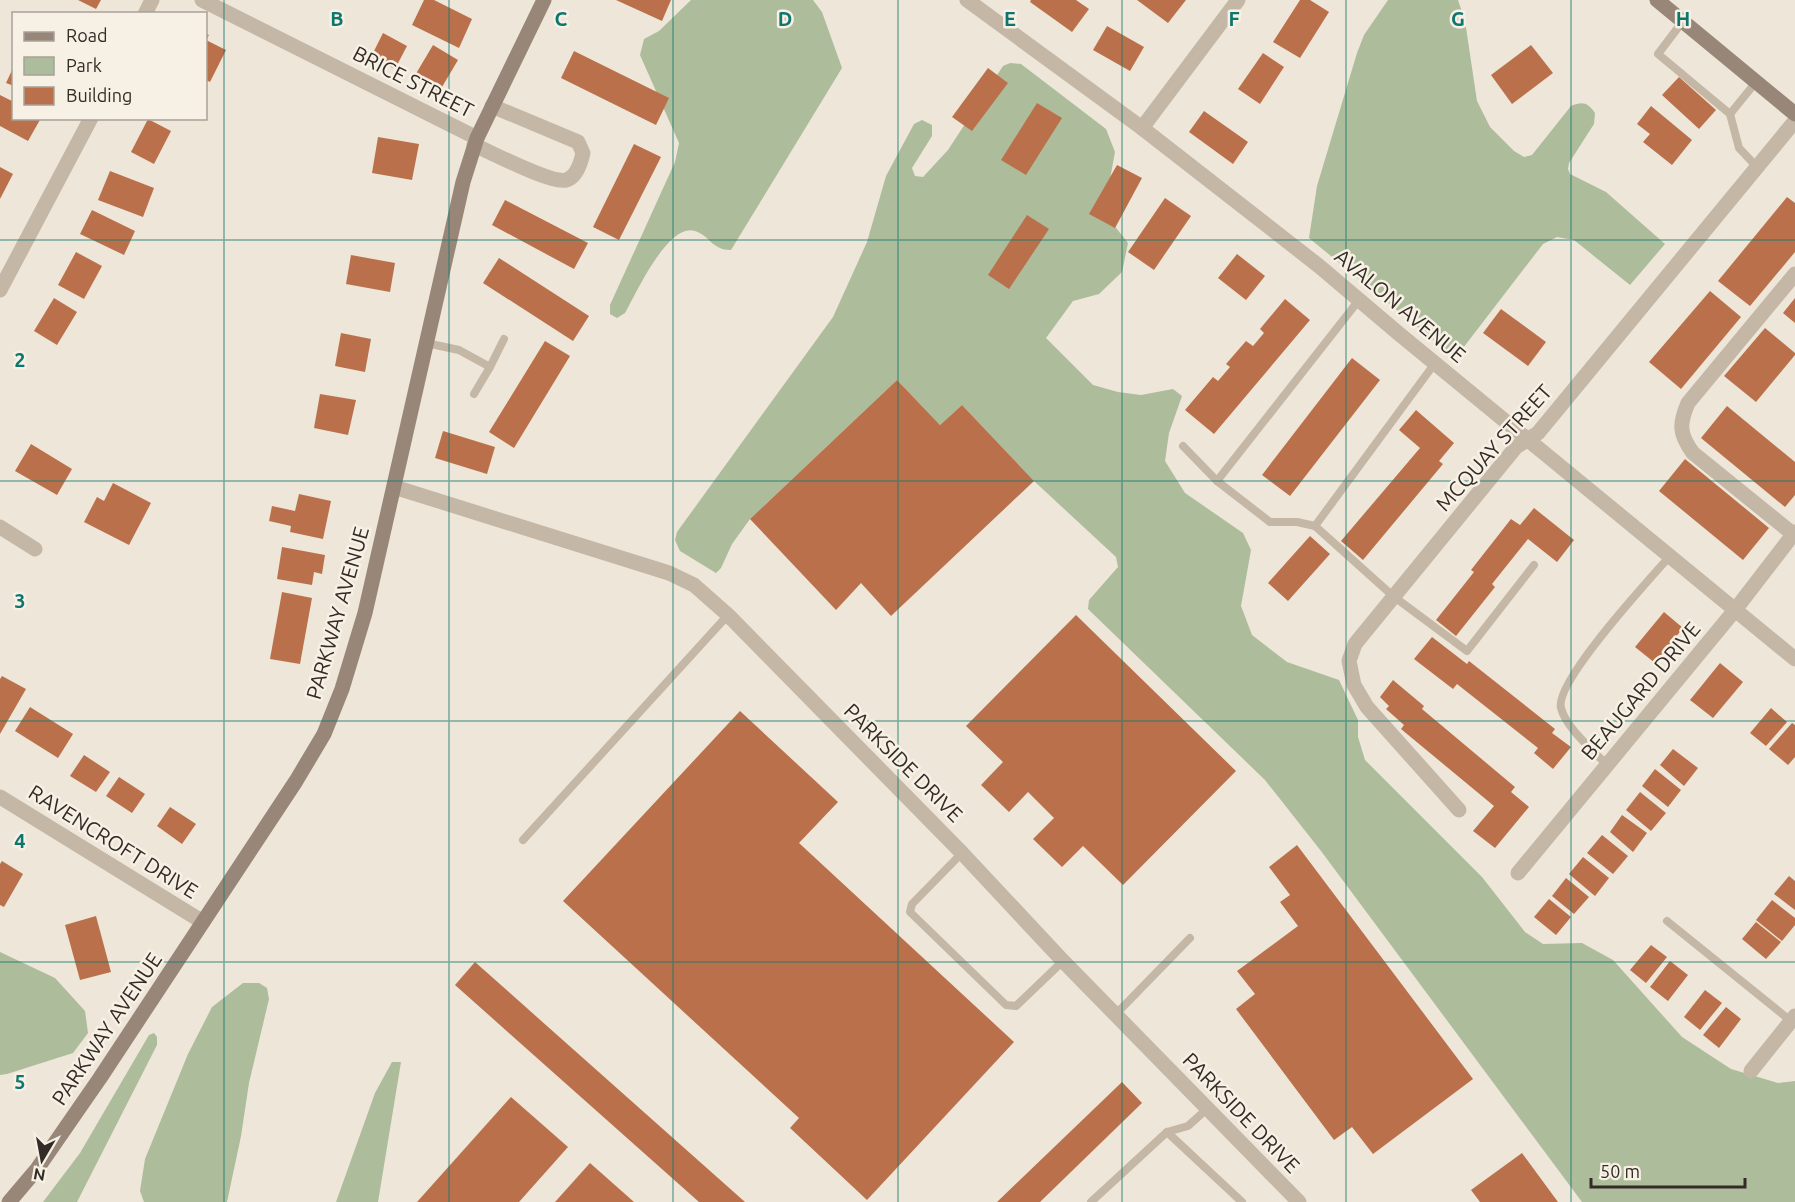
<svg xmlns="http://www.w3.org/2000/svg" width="1795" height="1202" viewBox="0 0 1795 1202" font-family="Ubuntu,sans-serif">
<rect width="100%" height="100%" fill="#eee6d9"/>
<g fill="#adbc9b">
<path d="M691,0H813L822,12L842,68L731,250C712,250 710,236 695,231C668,222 636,294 625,313L617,318L610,314V305L675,162L679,143L640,55L644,39L659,31Z"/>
<path d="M1388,0H1458L1465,21L1477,101L1490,127L1514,151L1524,157L1532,155L1571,106C1583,101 1588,103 1595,113L1594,124L1569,163L1568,169L1570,174L1606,192L1665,244L1630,285L1574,240L1557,237L1543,244L1460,352L1449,353L1309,238L1317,186L1357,53L1364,35Z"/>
<polygon points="1010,63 1021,64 1106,129 1115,152 1106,201 1106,215 1128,243 1122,272 1099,294 1073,301 1046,338 1093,385 1118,392 1141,395 1173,389 1182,396 1169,433 1165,461 1185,493 1243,533 1251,550 1241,606 1252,635 1287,662 1339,680 1358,720 1358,737 1365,760 1482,877 1525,932 1543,944 1582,943 1613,960 1682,1037 1731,1069 1778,1083 1795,1081 1795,1202 1582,1202 1321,851 1265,780 1088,609 1089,600 1118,567 1116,557 1034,481 962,405 940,425 897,380 750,519 732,544 721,568 716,573 680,551 675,540 677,532 833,317 867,242 886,176 914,124 922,120 932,125 932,136 912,168 915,176 923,177 948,150 1003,66"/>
<polygon points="0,952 55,978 85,1011 88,1033 73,1053 7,1074 0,1075"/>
<polygon points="243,983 259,983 267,988 269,999 249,1083 241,1136 227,1202 144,1202 140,1191 145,1159 188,1054 212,1007"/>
<polygon points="154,1033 157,1037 157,1045 77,1202 43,1202 80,1153 149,1035"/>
<polygon points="392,1062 401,1062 378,1202 336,1202 375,1093"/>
</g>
<g fill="#ba714b">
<polygon points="78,0 101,0 96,9"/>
<polygon points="424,0 434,0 472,19 459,48 412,25"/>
<polygon points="616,0 671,0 662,21"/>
<polygon points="1031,0 1076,0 1089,9 1072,32 1030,2"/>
<polygon points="1137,0 1186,0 1168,23"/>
<polygon points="1300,0 1310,0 1329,12 1300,58 1273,42"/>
<polygon points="1107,26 1144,47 1130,71 1093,50"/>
<polygon points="383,33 407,46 395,69 371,57"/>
<polygon points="206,34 209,35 206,40 226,50 210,82 206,80"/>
<polygon points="433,45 458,60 439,92 414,77"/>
<polygon points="1531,45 1553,73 1512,104 1491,75"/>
<polygon points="574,51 669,98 656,125 561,78"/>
<polygon points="1263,53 1284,67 1260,104 1238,89"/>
<polygon points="14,66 14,86 6,83"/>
<polygon points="988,68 1008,83 972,131 952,117"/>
<polygon points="1679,77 1716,110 1699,129 1662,95"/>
<polygon points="0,95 14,102 14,118 41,118 28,141 0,126"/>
<polygon points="1037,103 1062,118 1026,175 1001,160"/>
<polygon points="1651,106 1692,140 1672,165 1643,142 1650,134 1637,124"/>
<polygon points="1204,111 1248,142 1233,164 1189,132"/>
<polygon points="148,119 171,131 154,164 131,152"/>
<polygon points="378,137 419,144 412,180 372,173"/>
<polygon points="634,144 661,157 619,240 593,227"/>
<polygon points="1117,165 1142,178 1115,228 1089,214"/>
<polygon points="0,167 13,174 0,199"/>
<polygon points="110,171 154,188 143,217 98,200"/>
<polygon points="1787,197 1795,203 1795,252 1750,306 1718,281"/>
<polygon points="1165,198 1191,216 1154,270 1128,252"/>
<polygon points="505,200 588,243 574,269 492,225"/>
<polygon points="92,210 135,231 124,255 80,234"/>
<polygon points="1027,215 1049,229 1009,289 988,275"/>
<polygon points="76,252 102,266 84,299 58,285"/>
<polygon points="1237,254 1265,276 1246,300 1218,278"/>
<polygon points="351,255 395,263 390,292 346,284"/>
<polygon points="499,258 589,316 573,341 483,283"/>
<polygon points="1710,291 1741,317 1681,389 1649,362"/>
<polygon points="54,298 77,312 57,345 34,331"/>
<polygon points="1795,298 1795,323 1783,313"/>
<polygon points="1285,299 1310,320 1214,434 1185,410 1213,377 1218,381 1230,367 1226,364 1246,341 1253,346 1264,333 1260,329"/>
<polygon points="1501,309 1546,342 1528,366 1483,333"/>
<polygon points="1765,328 1795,353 1795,355 1756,402 1724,376"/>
<polygon points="341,333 371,339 365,372 335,366"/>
<polygon points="545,341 570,356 514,448 489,432"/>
<polygon points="1352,358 1380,380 1290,496 1262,475"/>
<polygon points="897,380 940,425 962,405 1034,481 891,616 861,583 836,610 750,519"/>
<polygon points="320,394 356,400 348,435 314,428"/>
<polygon points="1727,406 1795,462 1795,495 1785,507 1701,438"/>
<polygon points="1416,410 1454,443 1439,461 1443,464 1363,560 1341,541 1420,448 1399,430"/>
<polygon points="443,431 495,447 487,474 435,458"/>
<polygon points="31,444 72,469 57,495 15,471"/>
<polygon points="1685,459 1769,528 1743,560 1659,491"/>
<polygon points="113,483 151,503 129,545 84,522 97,497 104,501"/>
<polygon points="299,494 331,501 323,539 290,532 291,526 269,521 272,506 295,511"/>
<polygon points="1534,508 1574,540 1557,562 1528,539 1492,584 1495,587 1456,636 1436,620 1474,572 1471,570 1511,519 1520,525"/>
<polygon points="1310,536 1330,554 1288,601 1268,583"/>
<polygon points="282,547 325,555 322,574 314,572 312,585 277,579"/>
<polygon points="282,592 312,598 300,664 270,659"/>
<polygon points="1664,612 1683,628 1655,663 1635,647"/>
<polygon points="1076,615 1236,771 1123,885 1083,846 1062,867 1033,839 1054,818 1028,792 1009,812 981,785 1003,762 966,726"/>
<polygon points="1432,637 1467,664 1469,661 1555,729 1552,733 1571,747 1553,769 1534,753 1538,748 1457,684 1453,689 1414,659"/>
<polygon points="1720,663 1743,682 1713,718 1690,700"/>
<polygon points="2,676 26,689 0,734 0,679"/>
<polygon points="1393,680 1424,706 1422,709 1515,787 1511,792 1529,807 1495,848 1473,831 1494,806 1401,729 1404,725 1386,709 1389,706 1380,697"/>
<polygon points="30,707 73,734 58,758 15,731"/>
<polygon points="1771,708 1787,722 1766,746 1750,733"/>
<polygon points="740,711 838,802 799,843 1014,1042 867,1200 790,1128 799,1118 563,901"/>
<polygon points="1792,723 1795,725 1795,757 1788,765 1769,749"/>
<polygon points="1673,749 1698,768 1684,786 1660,765"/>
<polygon points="84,755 110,772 96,792 70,776"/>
<polygon points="1655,769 1681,790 1668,807 1642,786"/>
<polygon points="119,777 145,794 132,813 106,796"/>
<polygon points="1640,792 1666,813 1651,831 1626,810"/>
<polygon points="170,807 196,824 182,844 157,826"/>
<polygon points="1622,815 1647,833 1633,852 1610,832"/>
<polygon points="1602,835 1628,856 1613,874 1587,853"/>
<polygon points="1297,845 1473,1079 1373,1154 1352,1127 1334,1140 1236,1009 1255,994 1237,971 1298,926 1280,902 1290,895 1269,867"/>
<polygon points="1583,857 1609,878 1595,896 1569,874"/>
<polygon points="2,861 23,874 4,907 0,905 0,864"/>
<polygon points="1789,876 1795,881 1795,910 1774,894"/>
<polygon points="1566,878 1589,897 1574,914 1552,896"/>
<polygon points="1549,899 1571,917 1556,935 1534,917"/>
<polygon points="1772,900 1795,918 1795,925 1782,941 1756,920"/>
<polygon points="96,916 111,972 80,980 65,925"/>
<polygon points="1756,922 1781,942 1766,959 1742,939"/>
<polygon points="1651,945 1667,957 1646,983 1630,970"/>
<polygon points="1670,961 1688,975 1668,1001 1650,987"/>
<polygon points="475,962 745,1202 699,1202 455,985"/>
<polygon points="1705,990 1722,1003 1700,1030 1684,1017"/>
<polygon points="1726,1007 1741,1019 1719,1048 1703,1035"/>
<polygon points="1122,1082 1142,1103 1040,1202 997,1202"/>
<polygon points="511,1097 568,1147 519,1202 417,1202"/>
<polygon points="1522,1153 1558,1202 1480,1202 1471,1190"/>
<polygon points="590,1163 634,1202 555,1202"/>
</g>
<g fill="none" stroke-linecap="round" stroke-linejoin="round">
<g stroke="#c5b7a6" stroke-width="8">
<polyline points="1683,21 1658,54 1730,114 1756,82"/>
<polyline points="1730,114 1739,148 1757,167"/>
<polyline points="426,343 459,350 490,367 504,339"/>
<polyline points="474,394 490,367"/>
<polyline points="1183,446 1217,481 1270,522 1297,522 1315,526 1393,596 1467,651 1534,565"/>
<polyline points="1217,481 1359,300"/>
<polyline points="1315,526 1435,363"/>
<path d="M1607,765C1593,750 1566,728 1561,708C1554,682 1650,579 1670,556"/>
<polyline points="523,840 728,615"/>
<polyline points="962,853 912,904 910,912 1006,1005 1016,1006 1063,961"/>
<polyline points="1667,921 1791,1021"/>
<polyline points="1116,1014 1190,938"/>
<polyline points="1167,1132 1188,1126 1208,1108"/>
<polyline points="1091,1202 1167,1132 1242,1202"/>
</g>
<g stroke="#c5b7a6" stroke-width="15">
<polyline points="202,0 477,138"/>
<polyline points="967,0 1142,128 1319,266 1398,333 1795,659"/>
<polyline points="145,14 152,0"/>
<polyline points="1142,128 1238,0"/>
<path d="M474,145C491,152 551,184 566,180C577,177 581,162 583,153L578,142L492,106"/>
<polyline points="0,290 91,118"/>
<polyline points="394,487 669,573 694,585 728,615 962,853 1063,961 1299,1202"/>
<polyline points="0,527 35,549"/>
<path d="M1793,534L1693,453C1679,434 1679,424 1688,403L1795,274"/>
<polyline points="0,797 203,922"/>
<polyline points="1459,810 1367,707 1354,685 1349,661 1355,644 1516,447 1538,433 1795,121"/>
<polyline points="1518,873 1735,610 1795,532"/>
<polyline points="1751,1071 1795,1016"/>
</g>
<g stroke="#988778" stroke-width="15">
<polyline points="1657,0 1795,114"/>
<polyline points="9,1202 37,1169 100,1078 296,781 324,734 342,689 365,613 463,182 477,138 544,0"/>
</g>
</g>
<path fill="none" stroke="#0f766e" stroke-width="1.5" stroke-opacity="0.55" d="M224,0V1202M449,0V1202M673,0V1202M898,0V1202M1122,0V1202M1346,0V1202M1571,0V1202M0,240H1795M0,481H1795M0,721H1795M0,962H1795"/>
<g text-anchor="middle" stroke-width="5" stroke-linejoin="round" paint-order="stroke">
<g font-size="21" fill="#322b26" stroke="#f7f0e5">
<text transform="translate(413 82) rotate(27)" y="7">BRICE STREET</text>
<text transform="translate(1400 306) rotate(40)" y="7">AVALON AVENUE</text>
<text transform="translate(1494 448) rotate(-48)" y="7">MCQUAY STREET</text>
<text transform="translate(338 613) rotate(-74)" y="7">PARKWAY AVENUE</text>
<text transform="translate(1641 691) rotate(-50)" y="7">BEAUGARD DRIVE</text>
<text transform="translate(903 763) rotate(45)" y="7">PARKSIDE DRIVE</text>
<text transform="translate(113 842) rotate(32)" y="7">RAVENCROFT DRIVE</text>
<text transform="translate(107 1029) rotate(-56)" y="7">PARKWAY AVENUE</text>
<text transform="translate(1241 1113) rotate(46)" y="7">PARKSIDE DRIVE</text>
</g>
</g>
<g font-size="20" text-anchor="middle" font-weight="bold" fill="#0f766e" stroke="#f7f0e5" stroke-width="5" stroke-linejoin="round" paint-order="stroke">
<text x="337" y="26">B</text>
<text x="561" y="26">C</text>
<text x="785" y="26">D</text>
<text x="1010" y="26">E</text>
<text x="1234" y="26">F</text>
<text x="1458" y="26">G</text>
<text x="1683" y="26">H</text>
<text x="20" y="367">2</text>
<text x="20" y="608">3</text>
<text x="20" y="848">4</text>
<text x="20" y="1089">5</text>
</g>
<rect x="12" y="12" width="195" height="108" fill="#f7f0e5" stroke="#a8a199" stroke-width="1.5"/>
<rect x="24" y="32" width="30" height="9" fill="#988778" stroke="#a8a199" stroke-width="1.5"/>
<text x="66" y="42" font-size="18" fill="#322b26">Road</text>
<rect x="24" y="57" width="30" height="18" fill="#adbc9b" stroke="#a8a199" stroke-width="1.5"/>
<text x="66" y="72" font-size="18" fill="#322b26">Park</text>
<rect x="24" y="87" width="30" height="18" fill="#ba714b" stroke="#a8a199" stroke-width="1.5"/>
<text x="66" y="102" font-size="18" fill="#322b26">Building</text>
<g transform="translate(42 1160) rotate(190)" stroke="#f7f0e5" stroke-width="4.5" paint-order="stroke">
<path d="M0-4.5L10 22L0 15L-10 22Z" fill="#322b26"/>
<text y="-9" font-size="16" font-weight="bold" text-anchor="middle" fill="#322b26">N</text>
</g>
<path d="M1591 1178v9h154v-9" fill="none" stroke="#322b26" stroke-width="3"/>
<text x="1600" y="1178" font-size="18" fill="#322b26" stroke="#f7f0e5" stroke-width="4.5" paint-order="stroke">50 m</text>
</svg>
